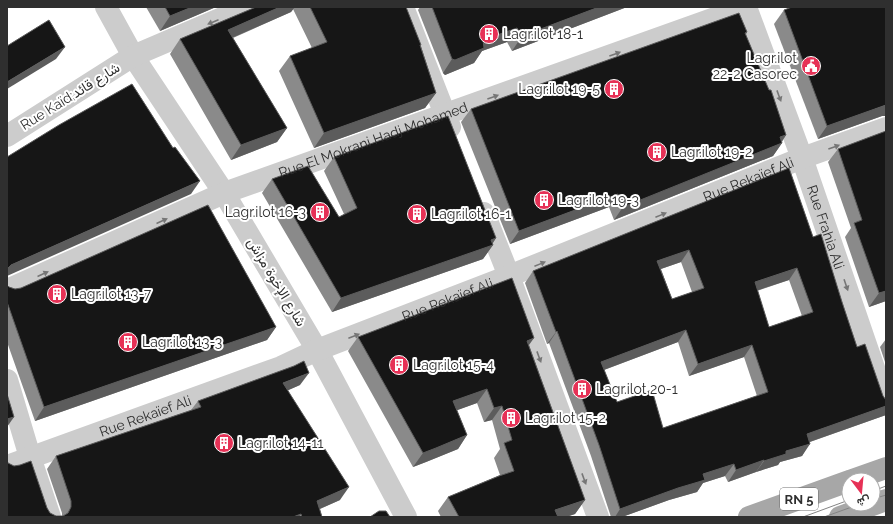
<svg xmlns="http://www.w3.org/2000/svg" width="893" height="524" viewBox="0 0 893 524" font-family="Raleway,Vazirmatn,sans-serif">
<rect width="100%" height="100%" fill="#fff"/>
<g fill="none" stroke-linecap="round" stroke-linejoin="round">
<g stroke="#ccc" stroke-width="22">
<polyline points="106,7 133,56 224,193 317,350 406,517"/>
<polyline points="403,7 450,127"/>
<path id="s1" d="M746,7L802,158L886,403"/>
<polyline points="7,136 133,56 248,7"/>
<polyline points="484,213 509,276 598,517"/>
<path id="s2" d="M7,290L224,193L746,7"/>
<polyline points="7,380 30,457 50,517"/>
<path id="s3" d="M7,466L281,367L317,350L509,276L802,158L886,128"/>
</g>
<g stroke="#a7a7a7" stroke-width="22">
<polyline points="852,480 886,468"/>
<polyline points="749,517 849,481"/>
<polyline points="840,517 886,500"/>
</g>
<g stroke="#848484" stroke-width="1">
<polyline points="873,491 886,486"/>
<polyline points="873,499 886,495"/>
<polyline points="803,517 849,500"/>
<polyline points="824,517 860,504"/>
</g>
</g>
<g fill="#8a8a8a" fill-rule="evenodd">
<polygon points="146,7 216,7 160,31"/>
<polygon points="256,7 406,7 421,45 421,46 436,93 425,108 314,148 279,71 290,56 312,48 293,9 291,12 233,38 287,128 277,142 231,160 170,54 180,39"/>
<polygon points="420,7 627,7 512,51 507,42 482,51 474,63 445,75 443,73 418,10"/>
<polygon points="784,10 882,116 818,139 774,24"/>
<polygon points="747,32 746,35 786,135 782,142 782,143 773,156 614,220 609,207 510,244 461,122 471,109"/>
<polygon points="886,131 886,301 869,307 845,237 851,228 828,162 838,149"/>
<polygon points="334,157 496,238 492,244 493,245 483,259 332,312 262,193 272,179 339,217 344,214 324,171"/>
<path d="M789,168L813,237L842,302L857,347L883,396L886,400V415L810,442L802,456L780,462L778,465L756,472L728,482L725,476L703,483L697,492L669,500L622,517H611L591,456L549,343L547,344L525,283L533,271ZM681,262L692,292L672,299L661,269ZM789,280L802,316L769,327L757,291ZM678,342L689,376L744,357L757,396L663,428L617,402L604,370Z"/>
<polygon points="7,285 9,287 15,289 276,327 267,340 35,421 7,342"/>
<polygon points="358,337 529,345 585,500 575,514 566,517 441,517 438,511 448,497 500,475 494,458 500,449 492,420 484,422 477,403 457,410 467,435 458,449 426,462 413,467 348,351"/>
<polygon points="886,339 886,365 880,347"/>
<polygon points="300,385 288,390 340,500 320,509 322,517 7,517 8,463 47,508 50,513 56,516 62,516 62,513 47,469 56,456 191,410 198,401"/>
</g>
<g fill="#5c5c5c">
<polygon points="192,7 216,7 160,31 170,16"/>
<polygon points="280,7 295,7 291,12 218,44 228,30"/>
<polygon points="599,7 627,7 512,51 522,36"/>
<polygon points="517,28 507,42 482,51 474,63 445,75 443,73 452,59 483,40"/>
<polygon points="65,47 56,59 7,89 7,82"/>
<polygon points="436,93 425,108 314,148 324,133"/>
<polygon points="886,105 886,116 882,116 818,139 827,126"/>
<polygon points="287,128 277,142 231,160 241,145"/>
<polygon points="786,135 780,144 782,143 773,156 614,220 623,207 780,137"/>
<polygon points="200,181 191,194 7,276 7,269 11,265"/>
<polygon points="618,194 609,207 510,244 519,231"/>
<polygon points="496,238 491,246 493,245 483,259 332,312 341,298"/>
<polygon points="689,250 681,262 649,273 657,261"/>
<polygon points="797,268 789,280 746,294 755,282"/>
<polygon points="886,291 886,301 869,307 879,293"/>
<polygon points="276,327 267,340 35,421 44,407"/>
<polygon points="686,330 678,342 593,374 601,362"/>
<polygon points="557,331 549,343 547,344 556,332"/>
<polygon points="534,338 524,352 527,341"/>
<polygon points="752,345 744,357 689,376 698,364"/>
<polygon points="309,373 300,385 275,396 283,383"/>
<polygon points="487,389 477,403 444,415 453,401"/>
<polygon points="502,406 492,420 484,422 494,408"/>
<polygon points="886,406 886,415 798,446 807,434"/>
<polygon points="14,417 7,427 7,419"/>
<polygon points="467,435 458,449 426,462 413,467 423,453"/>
<polygon points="810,444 802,456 780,462 778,465 756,472 764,461 786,451"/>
<polygon points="764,460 756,472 728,482 736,470"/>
<polygon points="734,464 725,476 703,483 697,492 669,500 622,517 615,517 620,509 703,474"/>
<polygon points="349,487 340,500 308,514 317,501"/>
<polygon points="585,500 575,514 566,517 550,517 555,510"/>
<polygon points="301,514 299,517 293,517"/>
</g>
<g fill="#161616" stroke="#5c5c5c" fill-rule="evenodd">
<polygon points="165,7 192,7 170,16"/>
<polygon points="256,7 280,7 228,30 287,128 241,145 180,39"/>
<polygon points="310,7 406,7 421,45 420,45 436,93 324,133 290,56 327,42"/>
<polygon points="432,7 599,7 522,36 517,28 483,40 484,48 455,60 452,59"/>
<polygon points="792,7 886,7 886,105 827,126 784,10"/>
<polygon points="739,13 747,32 745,33 769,90 771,90 786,135 780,137 782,143 623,207 618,194 519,231 471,109"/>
<polygon points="49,20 65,47 7,82 7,46"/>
<polygon points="132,84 173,148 175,147 200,181 11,265 7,269 7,157 59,125"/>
<polygon points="448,116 496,238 491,240 493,245 341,298 272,179 308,166 339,217 357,208 334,157"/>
<polygon points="886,131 886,291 879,293 854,223 862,220 838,149"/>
<path d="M789,168L813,237L821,234L842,302L857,347L865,344L883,396L886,400V406L807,434L810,444L786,451V454L764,461V460L736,470L734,464L703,474L705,480L678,488L620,509L599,445L557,331L556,332L533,271ZM689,250L704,288L672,299L657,261ZM797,268L813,312L769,327L755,282ZM686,330L698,364L752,345L768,392L663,428L652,390L617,402L601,362Z"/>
<polygon points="208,205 276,327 44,407 7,302 7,285 9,287 15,289 21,288"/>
<polygon points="512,278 534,338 527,341 585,500 555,510 558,517 459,517 448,497 499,476 514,471 504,443 512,440 502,406 494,408 487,389 453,401 467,435 436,448 423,453 358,337"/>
<polygon points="304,361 309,373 283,383 349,487 317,501 322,517 302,517 301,514 293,517 7,517 7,461 8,463 14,466 20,465 31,461 47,508 50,513 56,516 63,516 68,513 71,507 71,501 56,456 201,407 198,401 294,366"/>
<polygon points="7,394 14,417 7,419"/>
<polygon points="379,511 386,511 390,517 370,517"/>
</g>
<defs><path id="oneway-solid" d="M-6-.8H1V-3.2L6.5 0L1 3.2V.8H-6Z"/></defs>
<g fill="#767676">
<use href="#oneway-solid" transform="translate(213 22) rotate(157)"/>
<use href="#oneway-solid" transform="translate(615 54) rotate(-20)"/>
<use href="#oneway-solid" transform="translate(779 96) rotate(70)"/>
<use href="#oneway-solid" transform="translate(493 97) rotate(-20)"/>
<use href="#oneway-solid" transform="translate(834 147) rotate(-20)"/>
<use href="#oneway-solid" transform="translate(661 215) rotate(-22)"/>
<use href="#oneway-solid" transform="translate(162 221) rotate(-24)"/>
<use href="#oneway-solid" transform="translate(540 264) rotate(-22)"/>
<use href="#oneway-solid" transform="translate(43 274) rotate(-24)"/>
<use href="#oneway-solid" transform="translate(846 285) rotate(71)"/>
<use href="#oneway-solid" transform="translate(354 336) rotate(-21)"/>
<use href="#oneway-solid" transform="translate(539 357) rotate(70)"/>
<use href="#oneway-solid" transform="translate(584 479) rotate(70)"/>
</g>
<defs>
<symbol id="building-disc" viewBox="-11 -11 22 22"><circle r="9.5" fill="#e63156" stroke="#fff"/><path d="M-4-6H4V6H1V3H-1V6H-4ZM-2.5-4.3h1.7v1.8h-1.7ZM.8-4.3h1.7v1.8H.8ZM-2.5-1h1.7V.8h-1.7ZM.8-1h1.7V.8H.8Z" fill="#fff"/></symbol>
<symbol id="civic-disc" viewBox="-11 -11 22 22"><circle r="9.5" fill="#e63156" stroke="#fff"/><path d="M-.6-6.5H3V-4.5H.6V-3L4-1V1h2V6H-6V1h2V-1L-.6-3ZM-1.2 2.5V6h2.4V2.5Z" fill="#fff"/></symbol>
</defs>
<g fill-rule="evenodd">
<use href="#building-disc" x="478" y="23" width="22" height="22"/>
<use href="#civic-disc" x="800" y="55" width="22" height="22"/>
<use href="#building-disc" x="603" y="78" width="22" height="22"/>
<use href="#building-disc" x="646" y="141" width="22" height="22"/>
<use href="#building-disc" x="533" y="189" width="22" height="22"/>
<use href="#building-disc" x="309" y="201" width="22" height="22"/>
<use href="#building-disc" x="406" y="203" width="22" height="22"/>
<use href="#building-disc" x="46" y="283" width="22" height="22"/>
<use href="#building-disc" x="117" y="331" width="22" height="22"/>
<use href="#building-disc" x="388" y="354" width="22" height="22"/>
<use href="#building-disc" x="571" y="378" width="22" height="22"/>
<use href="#building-disc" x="500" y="407" width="22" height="22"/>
<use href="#building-disc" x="213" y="432" width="22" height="22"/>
</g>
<g text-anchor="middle" stroke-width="4" stroke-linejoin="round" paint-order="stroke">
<rect fill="#fff" stroke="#6d6d6d" stroke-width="1" x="780" y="488" width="38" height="22" rx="3"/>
<g font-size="13" font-weight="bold" fill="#2f2f2f">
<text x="799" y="504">RN 5</text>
</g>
<g font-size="14" fill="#2f2f2f" stroke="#fff" text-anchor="start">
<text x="503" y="39">Lagr.ilot 18-1</text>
<text x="797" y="63" text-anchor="end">Lagr.ilot<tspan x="797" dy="16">22-2 Casorec</tspan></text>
<text x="600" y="94" text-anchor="end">Lagr.ilot 19-5</text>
<text x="671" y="157">Lagr.ilot 19-2</text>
<text x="558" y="205">Lagr.ilot 19-3</text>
<text x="306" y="217" text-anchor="end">Lagr.ilot 16-3</text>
<text x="431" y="219">Lagr.ilot 16-1</text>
<text x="71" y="299">Lagr.ilot 13-7</text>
<text x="142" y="347">Lagr.ilot 13-3</text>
<text x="413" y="370">Lagr.ilot 15-4</text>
<text x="596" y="394">Lagr.ilot 20-1</text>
<text x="525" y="423">Lagr.ilot 15-2</text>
<text x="238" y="448">Lagr.ilot 14-11</text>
</g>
<g font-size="14" fill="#2f2f2f" stroke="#fff">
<text transform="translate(70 96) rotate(-32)" y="5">Rue Kaïd;شارع قائد</text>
<text dy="5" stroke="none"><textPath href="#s2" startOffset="396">Rue El Mokrani Hadj Mohamed</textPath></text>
<text dy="5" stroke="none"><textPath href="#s3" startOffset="795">Rue Rekaïef Ali</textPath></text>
<text dy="5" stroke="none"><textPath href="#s1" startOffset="234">Rue Frahia Ali</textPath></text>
<text transform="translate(277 282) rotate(59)" y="5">شارع الإخوة مزاش</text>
<text dy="5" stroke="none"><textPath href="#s3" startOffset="471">Rue Rekaïef Ali</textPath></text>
<text dy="5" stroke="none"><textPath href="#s3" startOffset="147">Rue Rekaïef Ali</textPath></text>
</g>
</g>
<rect width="893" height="524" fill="none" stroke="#2f2f2f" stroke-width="16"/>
<g transform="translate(861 492) rotate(164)"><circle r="19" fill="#ffffff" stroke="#acacac"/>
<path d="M0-3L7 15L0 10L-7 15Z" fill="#e63156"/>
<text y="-6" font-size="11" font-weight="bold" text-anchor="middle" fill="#2f2f2f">ش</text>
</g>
</svg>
